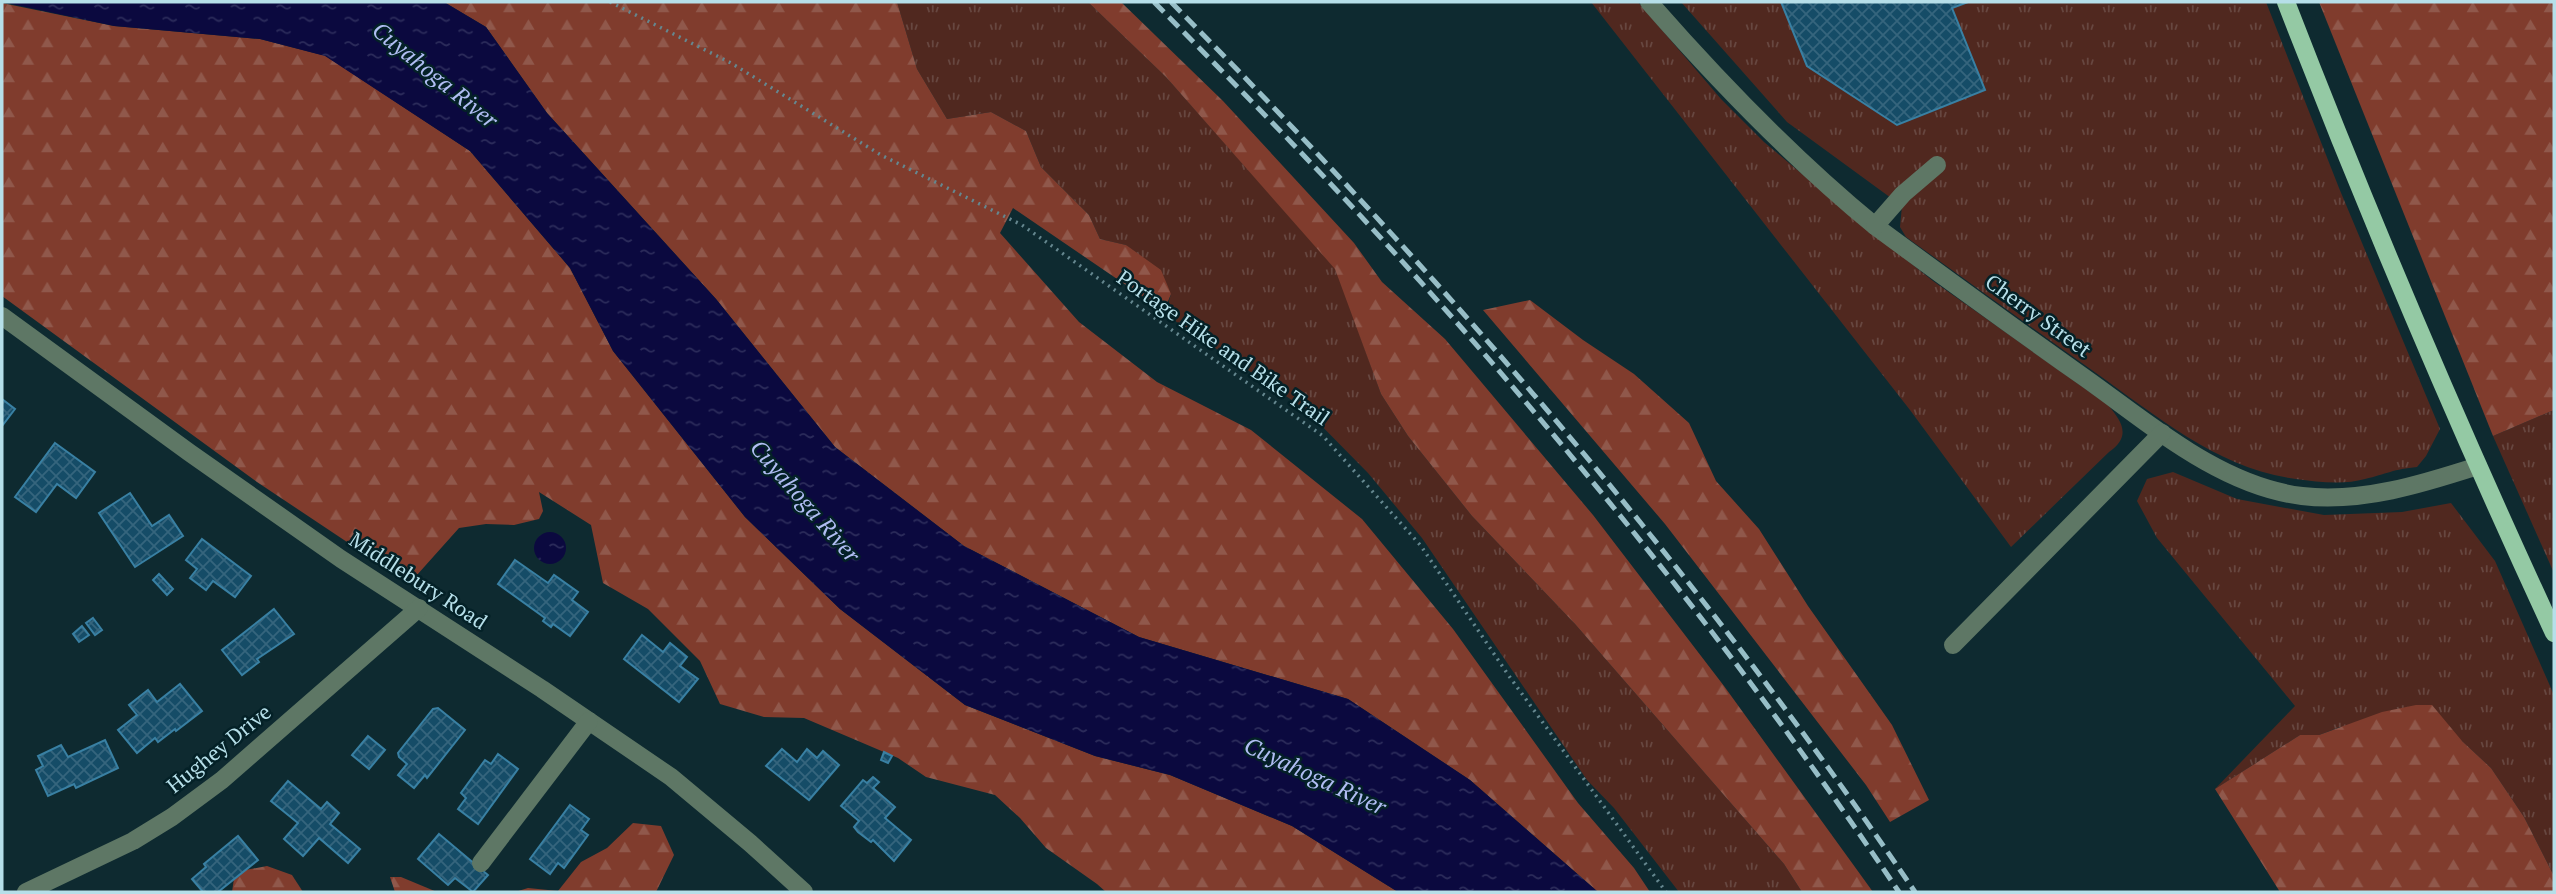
<svg xmlns="http://www.w3.org/2000/svg" width="2556" height="894" viewBox="0 0 2556 894" font-family="'PT Serif',serif">
<defs>
<pattern id="grass-tufts" width="24" height="20" patternUnits="userSpaceOnUse" patternTransform="scale(1.75)"><rect width="24" height="20" fill="#50281f"/><path d="M3 7l-1-3M5 7V3M7 7l1-3M15 17l-1-3M17 17v-4M19 17l1-3" fill="none" stroke="#674740"/></pattern>
<pattern id="forest-firs" width="22" height="20" patternUnits="userSpaceOnUse" patternTransform="scale(1.75)"><rect width="22" height="20" fill="#803c2d"/><path d="M5 1l3.5 6h-7zM16 11l3.5 6h-7z" fill="#90584b"/></pattern>
<pattern id="water-ripples" width="26" height="14" patternUnits="userSpaceOnUse" patternTransform="scale(1.75)"><rect width="26" height="14" fill="#0b093f"/><path d="M2 4q2-2 4 0t4 0M15 11q2-2 4 0t4 0" fill="none" stroke="#2c2c5b"/></pattern>
<pattern id="building-cross-hatch" width="8" height="8" patternUnits="userSpaceOnUse" patternTransform="scale(1.75)"><rect width="8" height="8" fill="#154c67"/><path d="M0 0l8 8M0 8l8-8" fill="none" stroke="#35657d"/></pattern>
</defs>
<rect width="100%" height="100%" fill="#0e2a30"/>
<g fill="url(#grass-tufts)">
<polygon points="897,2 1088,2 1166,77 1336,269 1381,394 1408,436 1472,516 1575,624 1784,864 1802,892 1679,892 1614,808 1587,780 1422,538 1368,473 1305,409 1165,314 1171,294 1126,245 1100,239 1089,215 1041,167 1026,131 991,112 947,119 917,69"/>
<path d="M1591,2H1638L1721,99L1764,142L1853,217L1933,281L2108,405C2123,423 2131,436 2109,452L2011,547L1910,410Z"/>
<path d="M1681,2H2266L2339,188L2440,429L2426,456L2417,467C2394,469 2386,474 2365,479C2344,485 2318,482 2296,479C2219,469 2158,417 2096,373C2032,328 1969,282 1906,237L1900,227L1902,206L1787,122Z"/>
<polygon points="2554,410 2554,573 2493,436"/>
<polygon points="2173,472 2237,499 2324,515 2402,512 2451,503 2495,561 2554,695 2554,876 2524,817 2491,768 2462,741 2340,727 2319,735 2300,735 2215,789 2295,706 2157,538 2137,501 2147,479"/>
</g>
<g fill="url(#forest-firs)">
<polygon points="444,2 897,2 917,69 947,119 991,112 1026,131 1041,167 1089,215 1100,239 1126,245 1161,270 1171,294 1164,311 1013,208 1000,233 1079,322 1157,382 1251,430 1362,519 1453,629 1578,803 1634,868 1650,892 1598,892 1470,780 1348,699 1139,637 964,546 835,447 716,299 547,113 486,27"/>
<polygon points="1088,2 1121,2 1223,101 1354,243 1382,282 1445,339 1593,515 1724,686 1873,892 1802,892 1784,864 1575,624 1472,516 1408,436 1381,394 1335,269 1166,77"/>
<polygon points="2319,2 2554,2 2554,410 2493,436"/>
<polygon points="2,3 114,26 260,39 326,56 470,151 570,268 613,351 745,517 840,609 965,705 1095,756 1170,775 1292,826 1398,892 1106,892 1097,884 1046,848 1020,818 995,795 926,777 898,758 804,718 764,717 720,704 700,661 648,609 603,583 591,525 539,492 543,511 539,519 514,525 486,524 459,528 408,585 389,570 257,482 2,296"/>
<polygon points="1530,300 1583,340 1634,374 1689,423 1716,481 1759,529 1808,606 1892,725 1929,800 1890,822 1866,785 1665,524 1483,310"/>
<polygon points="2416,705 2432,705 2462,741 2491,768 2524,817 2554,876 2554,892 2280,892 2215,789 2300,735 2319,735 2382,712"/>
<polygon points="633,823 661,826 674,855 656,892 515,892 528,888 558,891 581,862 607,848"/>
<polygon points="267,866 292,875 303,892 232,892 235,872"/>
<polygon points="390,877 401,877 437,892 395,892"/>
</g>
<g fill="url(#water-ripples)">
<polygon points="2,2 444,2 486,27 547,113 716,299 835,447 964,546 1139,637 1348,699 1470,780 1598,892 1398,892 1292,826 1170,775 1095,756 965,705 840,609 745,517 613,351 570,268 470,151 325,56 260,39 114,26"/>
<circle cx="550" cy="548" r="16"/>
</g>
<g fill="url(#building-cross-hatch)" stroke="#3980a3" stroke-width="2">
<polygon points="1781,2 1968,2 1952,8 1985,90 1897,125 1807,66"/>
<polygon points="2,399 15,409 2,426"/>
<polygon points="55,443 95,472 76,498 57,484 36,512 15,497"/>
<polygon points="130,493 152,526 169,515 183,536 135,567 99,513"/>
<polygon points="202,539 251,576 235,597 213,581 206,590 190,578 197,569 186,560"/>
<polygon points="515,560 548,583 554,575 578,592 572,600 588,612 570,636 553,624 551,627 543,621 545,618 498,584"/>
<polygon points="159,574 173,589 167,595 153,580"/>
<polygon points="274,609 294,634 257,659 259,662 242,675 222,650"/>
<polygon points="93,618 102,630 95,635 86,623"/>
<polygon points="82,626 89,635 79,642 73,634"/>
<polygon points="642,635 663,652 670,643 687,657 680,666 698,679 679,702 624,659"/>
<polygon points="180,684 202,711 176,731 175,729 158,742 155,738 137,753 118,730 137,715 129,705 148,690 157,702"/>
<polygon points="438,708 465,730 427,778 425,775 414,788 398,775 407,764 399,757 398,753 433,709"/>
<polygon points="368,736 385,750 369,769 352,755"/>
<polygon points="105,740 118,768 76,788 74,784 48,796 36,770 43,766 38,756 61,745 68,757"/>
<polygon points="782,749 797,762 807,749 817,758 823,751 839,765 809,800 766,766"/>
<polygon points="884,752 892,756 888,763 881,760"/>
<polygon points="498,754 518,769 478,824 458,809 466,798 461,793 485,760 491,764"/>
<polygon points="873,777 879,782 873,788 895,807 885,818 911,840 894,861 873,840 871,842 858,832 854,827 859,821 841,806 863,780 867,783"/>
<polygon points="288,781 321,809 327,802 339,813 330,824 360,849 348,863 319,838 303,856 284,839 298,823 271,801"/>
<polygon points="570,805 589,819 581,830 588,835 564,868 558,863 550,874 530,859"/>
<polygon points="439,834 488,875 473,892 455,878 448,885 418,859"/>
<polygon points="238,836 258,860 218,892 203,892 192,879 206,867 204,864"/>
</g>
<g fill="none" stroke-linecap="round" stroke-linejoin="round">
<polyline stroke="#65878f" stroke-width="3.5" stroke-dasharray="2 5" stroke-linecap="butt" points="610,2 731,63 881,155 1022,225 1323,436 1421,546 1509,676 1666,892"/>
<g stroke="#5e7765" stroke-width="18">
<path d="M1649,2C1719,82 1792,158 1875,226C1944,277 2014,328 2085,378C2150,424 2220,486 2302,496C2362,503 2422,484 2478,466"/>
<polyline points="1875,226 1903,194 1937,165"/>
<polyline points="2,316 190,453 341,559 542,689 671,777 750,843 804,892"/>
<polyline points="1953,645 2162,433"/>
<polyline points="481,863 589,721"/>
<polyline points="26,892 133,841 172,817 222,780 419,608"/>
</g>
<path stroke="#94c9a4" stroke-width="18" d="M2286,2C2368,214 2458,426 2554,633"/>
<g stroke="#97bec7" stroke-width="5" stroke-dasharray="14 7" stroke-linecap="butt">
<path d="M1154,2C1227,76 1299,149 1369,225C1561,434 1741,657 1899,892"/>
<path d="M1171,2C1443,277 1698,571 1915,892"/>
</g>
</g>
<g text-anchor="middle" stroke-width="5" stroke-linejoin="round" paint-order="stroke">
<g font-size="21" fill="#b6dfe9" stroke="#042127">
<text transform="translate(2038 316) rotate(36)" y="7">Cherry Street</text>
<text transform="translate(1223 348) rotate(35)" y="7">Portage Hike and Bike Trail</text>
<text transform="translate(418 581) rotate(33)" y="7">Middlebury Road</text>
<text transform="translate(219 749) rotate(-39)" y="7">Hughey Drive</text>
</g>
<g font-size="23" font-style="italic" fill="#b0bdf3" stroke="#042127">
<text transform="translate(435 75) rotate(39)" y="8">Cuyahoga River</text>
<text transform="translate(805 501) rotate(49)" y="8">Cuyahoga River</text>
<text transform="translate(1315 776) rotate(25)" y="8">Cuyahoga River</text>
</g>
</g>
<rect width="2556" height="894" fill="none" stroke="#b6dfe9" stroke-width="7"/>
</svg>
